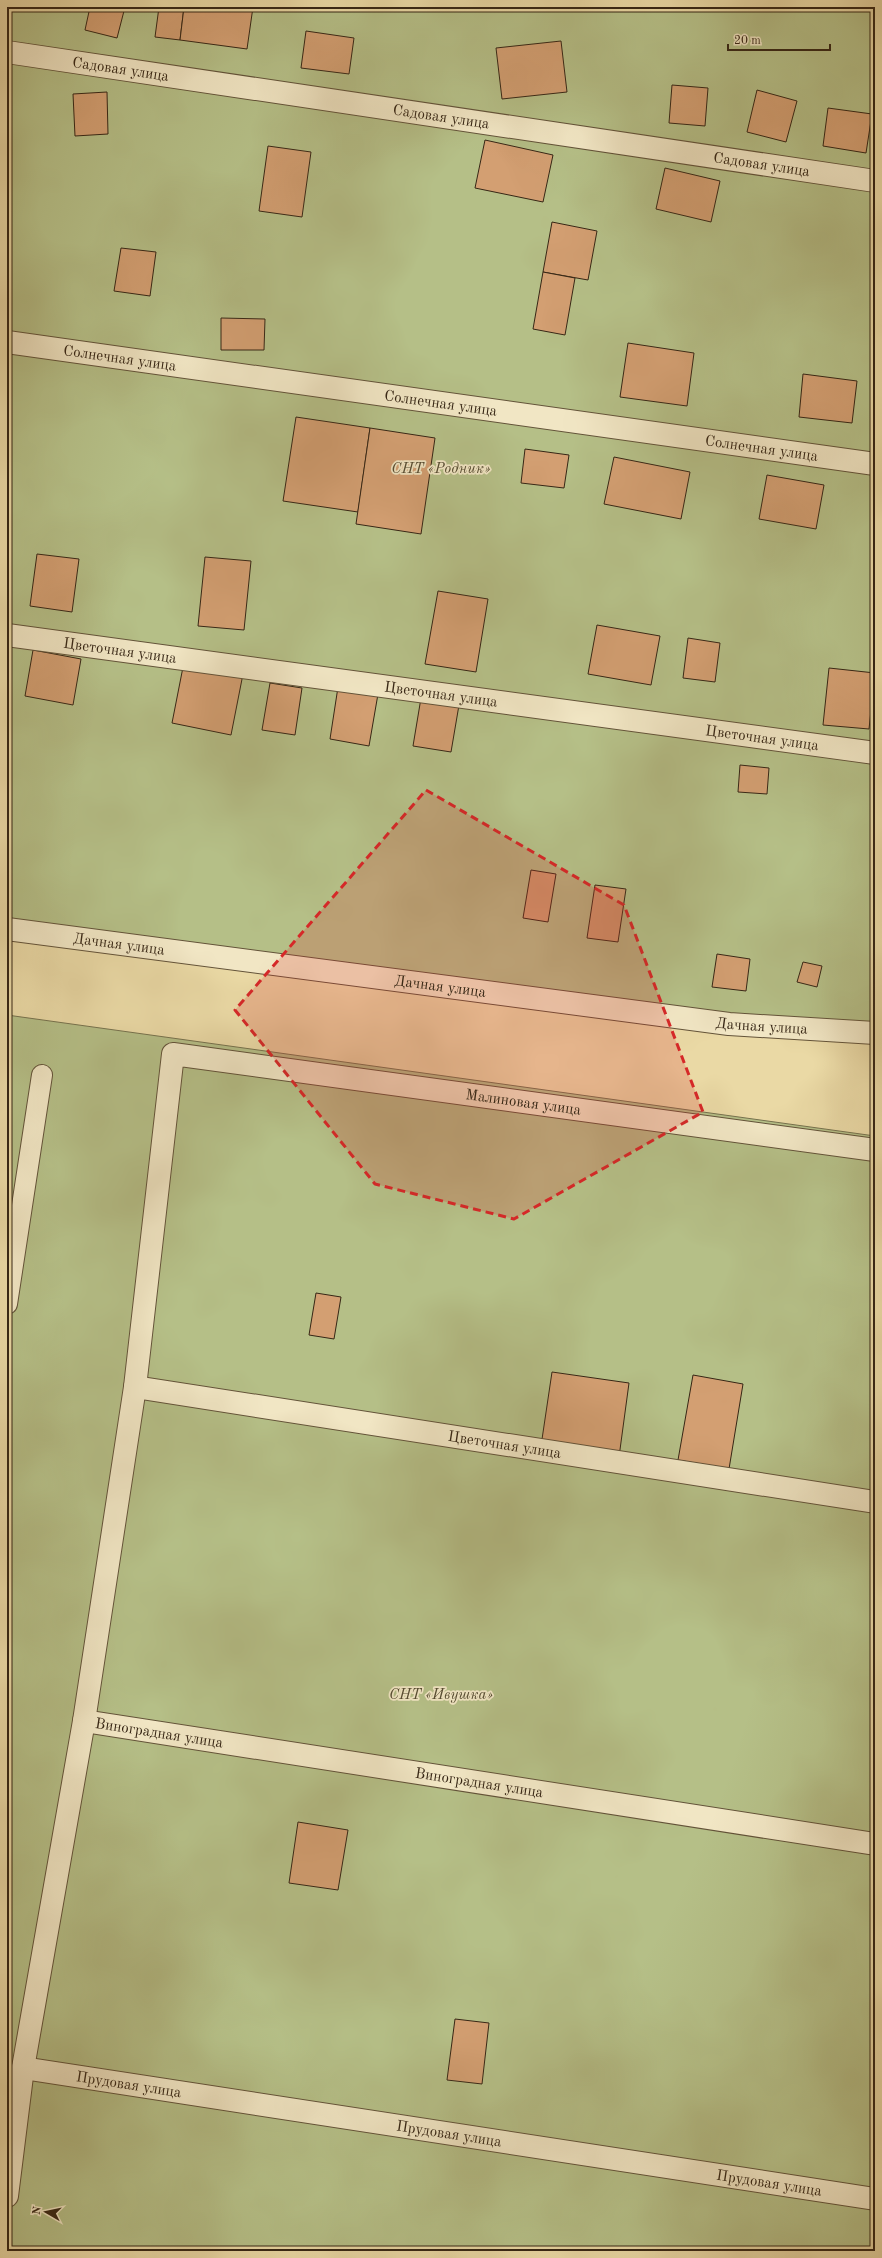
<svg xmlns="http://www.w3.org/2000/svg" width="882" height="2258" viewBox="0 0 882 2258" font-family="'Old Standard TT',serif">
<rect width="100%" height="100%" fill="#ead9a5"/>
<filter id="stains"><feTurbulence type="fractalNoise" baseFrequency=".005" numOctaves="4"/><feColorMatrix values="0 0 0 0 .2 0 0 0 0 .09 0 0 0 0 .02 0 0 0 .5 -.17"/></filter>
<radialGradient id="worn" r=".72"><stop offset=".6" stop-color="#630" stop-opacity="0"/><stop offset="1" stop-color="#630" stop-opacity=".3"/></radialGradient>
<g fill="#b5bf87" stroke="#76724e">
<polygon points="7,7 875,7 875,1043 7,930"/>
<polygon points="7,1015 875,1136 875,2251 7,2251"/>
</g>
<g fill="#d39f72" stroke="#362615">
<polygon points="90,7 125,7 117,38 85,30"/>
<polygon points="159,7 184,7 180,40 155,37"/>
<polygon points="184,7 253,7 247,49 180,40"/>
<polygon points="306,31 354,38 349,74 301,68"/>
<polygon points="561,41 567,92 502,99 496,48"/>
<polygon points="672,85 708,88 705,126 669,123"/>
<polygon points="757,90 797,101 786,142 747,132"/>
<polygon points="107,92 108,134 75,136 73,94"/>
<polygon points="828,108 872,114 866,153 823,146"/>
<polygon points="485,140 553,155 543,202 475,188"/>
<polygon points="268,146 311,152 302,217 259,211"/>
<polygon points="665,168 720,181 711,222 656,209"/>
<polygon points="552,222 597,231 588,280 543,272"/>
<polygon points="121,248 156,252 150,296 114,291"/>
<polygon points="543,272 575,278 565,335 533,329"/>
<polygon points="221,318 265,319 264,350 221,350"/>
<polygon points="628,343 694,353 687,406 620,397"/>
<polygon points="803,374 857,381 852,423 799,417"/>
<polygon points="296,417 370,428 358,512 283,501"/>
<polygon points="370,428 435,438 421,534 356,524"/>
<polygon points="525,449 569,455 564,488 521,483"/>
<polygon points="614,457 690,472 681,519 604,504"/>
<polygon points="767,475 824,485 816,529 759,519"/>
<polygon points="37,554 79,559 72,612 30,606"/>
<polygon points="205,557 251,561 244,630 198,626"/>
<polygon points="438,591 488,599 476,672 425,664"/>
<polygon points="597,625 660,636 651,685 588,674"/>
<polygon points="688,638 720,643 715,682 683,678"/>
<polygon points="33,650 81,659 73,705 25,696"/>
<polygon points="184,662 243,674 231,735 172,723"/>
<polygon points="829,668 875,673 869,729 823,725"/>
<polygon points="270,683 302,688 295,735 262,730"/>
<polygon points="338,687 378,694 369,746 330,739"/>
<polygon points="421,698 459,705 451,752 413,746"/>
<polygon points="740,765 769,768 767,794 738,792"/>
<polygon points="531,870 556,874 548,922 523,918"/>
<polygon points="595,885 626,889 618,942 587,938"/>
<polygon points="717,954 750,959 746,991 712,987"/>
<polygon points="803,962 822,966 817,987 797,982"/>
<polygon points="316,1293 341,1297 334,1339 309,1335"/>
<polygon points="552,1372 629,1383 619,1457 541,1446"/>
<polygon points="693,1375 743,1384 729,1469 678,1460"/>
<polygon points="298,1822 348,1830 338,1890 289,1883"/>
<polygon points="455,2019 489,2023 482,2084 447,2080"/>
</g>
<g fill="none" stroke-linecap="round" stroke-linejoin="round">
<defs>
<polyline id="service" points="7,1304 42,1075"/>
<g id="minor">
<path id="s1" d="M7,52L875,181"/>
<path id="s2" d="M7,342L875,464"/>
<path id="s3" d="M7,635L875,753"/>
<path id="s4" d="M7,929L729,1024L875,1033"/>
<path id="s5" d="M135,1387L875,1502"/>
<path id="s6" d="M84,1721L875,1844"/>
<path id="s7" d="M23,2068L875,2199"/>
<path id="s8" d="M7,2196L23,2068L84,1721L135,1387L173,1054L875,1150"/>
</g>
</defs>
<use href="#service" stroke="#635339" stroke-width="22"/>
<use href="#minor" stroke="#635339" stroke-width="24"/>
<use href="#service" stroke="#f1e6c4" stroke-width="20"/>
<use href="#minor" stroke="#f1e6c4" stroke-width="22"/>
</g>
<path fill="#d62828" fill-opacity="0.2" stroke="#d62828" stroke-width="3" stroke-dasharray="8 5" stroke-linejoin="round" d="M426,790L624,905L703,1112L514,1219L375,1184L235,1010Z"/>
<g text-anchor="middle" stroke-width="3.5" stroke-linejoin="round" paint-order="stroke">
<g font-size="15" fill="#362615" stroke="#f1e6c4">
<text dy="5" stroke="none"><textPath href="#s1" startOffset="115">Садовая улица</textPath></text>
<text dy="5" stroke="none"><textPath href="#s1" startOffset="439">Садовая улица</textPath></text>
<text dy="5" stroke="none"><textPath href="#s1" startOffset="763">Садовая улица</textPath></text>
<text dy="5" stroke="none"><textPath href="#s2" startOffset="114">Солнечная улица</textPath></text>
<text dy="5" stroke="none"><textPath href="#s2" startOffset="438">Солнечная улица</textPath></text>
<text dy="5" stroke="none"><textPath href="#s2" startOffset="762">Солнечная улица</textPath></text>
<text dy="5" stroke="none"><textPath href="#s3" startOffset="114">Цветочная улица</textPath></text>
<text dy="5" stroke="none"><textPath href="#s3" startOffset="438">Цветочная улица</textPath></text>
<text dy="5" stroke="none"><textPath href="#s3" startOffset="762">Цветочная улица</textPath></text>
<text dy="5" stroke="none"><textPath href="#s4" startOffset="113">Дачная улица</textPath></text>
<text dy="5" stroke="none"><textPath href="#s4" startOffset="437">Дачная улица</textPath></text>
<text dy="5" stroke="none"><textPath href="#s4" startOffset="761">Дачная улица</textPath></text>
<text dy="5" stroke="none"><textPath href="#s8" startOffset="1508">Малиновая улица</textPath></text>
<text dy="5" stroke="none"><textPath href="#s5" startOffset="374">Цветочная улица</textPath></text>
<text dy="5" stroke="none"><textPath href="#s6" startOffset="76">Виноградная улица</textPath></text>
<text dy="5" stroke="none"><textPath href="#s6" startOffset="400">Виноградная улица</textPath></text>
<text dy="5" stroke="none"><textPath href="#s7" startOffset="107">Прудовая улица</textPath></text>
<text dy="5" stroke="none"><textPath href="#s7" startOffset="431">Прудовая улица</textPath></text>
<text dy="5" stroke="none"><textPath href="#s7" startOffset="755">Прудовая улица</textPath></text>
</g>
<g font-size="15" font-style="italic" fill="#564c32" stroke="#f1e6c4">
<text x="441" y="473">СНТ «Родник»</text>
<text x="441" y="1699">СНТ «Ивушка»</text>
</g>
</g>
<rect width="882" height="2258" fill="none" stroke="#ead9a5" stroke-width="24"/>
<rect x="8" y="8" width="866" height="2242" fill="none" stroke="#362615" stroke-width="2"/>
<rect x="12" y="12" width="858" height="2234" fill="none" stroke="#362615"/>
<g transform="translate(46 2212) rotate(279)" stroke="#f1e6c4" stroke-width="3" paint-order="stroke">
<path d="M0-3L7 15L0 10L-7 15Z" fill="#362615"/>
<text y="-6" font-size="11" font-weight="bold" text-anchor="middle" fill="#362615">N</text>
</g>
<path d="M728 44v6h102v-6" fill="none" stroke="#362615" stroke-width="2"/>
<text x="734" y="44" font-size="12" fill="#362615" stroke="#f1e6c4" stroke-width="3" paint-order="stroke">20 m</text>
<rect width="100%" height="100%" filter="url(#stains)"/>
<rect width="100%" height="100%" fill="url(#worn)"/>
</svg>
